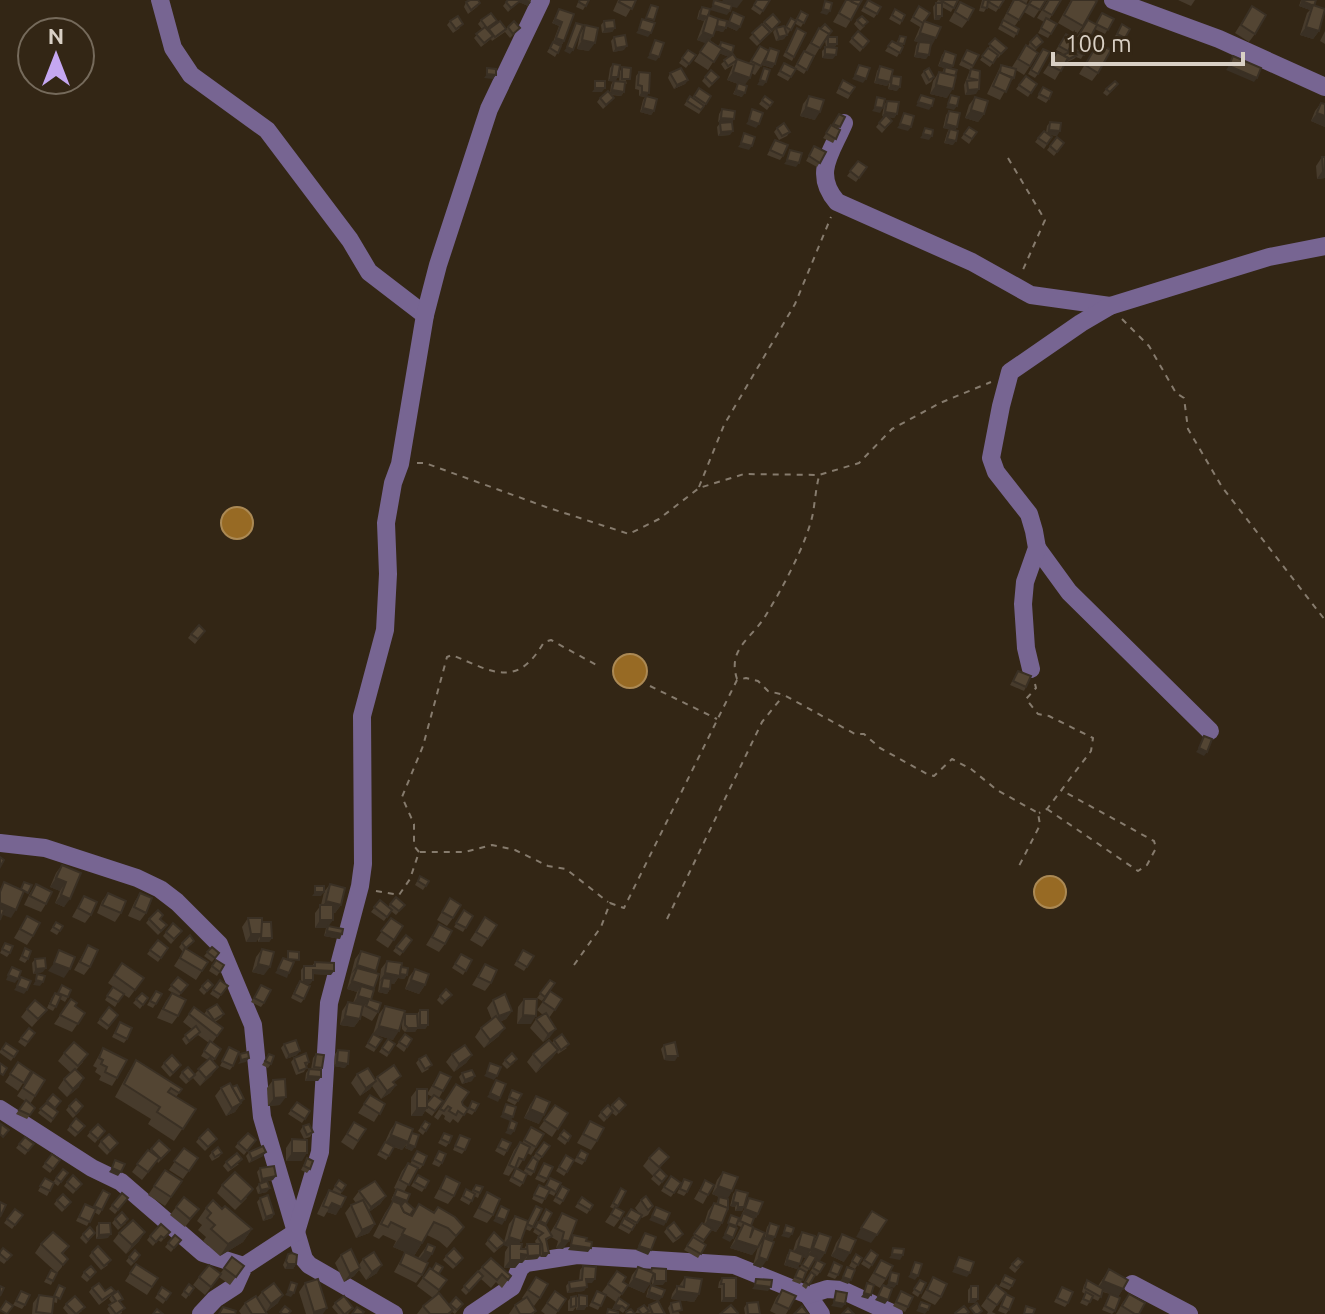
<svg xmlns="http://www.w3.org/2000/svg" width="1325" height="1314" viewBox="0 0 1325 1314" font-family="Ubuntu,sans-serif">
<rect width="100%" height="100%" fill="#332615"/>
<g fill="#976a24" stroke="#ab8954" stroke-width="2">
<circle cx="237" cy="523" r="16"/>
<circle cx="630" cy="671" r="17"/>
<circle cx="1050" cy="892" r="16"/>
</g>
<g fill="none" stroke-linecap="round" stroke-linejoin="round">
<g stroke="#867b6d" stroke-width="2" stroke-dasharray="6 6" stroke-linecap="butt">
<polyline points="1008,158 1045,220 1022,272"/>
<polyline points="1122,319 1149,346 1176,393 1184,398 1188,429 1222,487 1325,620"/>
<polyline points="417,463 425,463 546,507 629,534 659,519 699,488 744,474 819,475 859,463 892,429 940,403 991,382"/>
<polyline points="699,487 724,425 795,304 831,217"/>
<path d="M737,679C727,648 752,639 766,615C782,589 807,543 813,513C815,501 816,488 819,476"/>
<polyline points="1035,684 1036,688 1026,699 1038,714 1049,716 1093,738 1091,751 1047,809 1039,813"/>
<polyline points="650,686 717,719"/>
<polyline points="1047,809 1138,871 1147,865 1156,848 1154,841 1061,790"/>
<path d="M419,852L414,846V824L402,797L423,746L447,657L452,655C493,672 517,689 544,642L551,640L600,667"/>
<polyline points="376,891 399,895 410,879 419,852 465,852 492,845 515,850 548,866 566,869 608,902"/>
<polyline points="667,919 762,722 783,696"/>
<polyline points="574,965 601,927 610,903 624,908 737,680 746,678 758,681 768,691 784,695 855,734 864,734 880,748 927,774 934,776 952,759 971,769 997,790 1038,813 1040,825 1018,868"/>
</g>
<g stroke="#776592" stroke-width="18">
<polyline points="160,0 173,48 191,75 267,130 350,240 369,272 425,315"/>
<polyline points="1113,0 1219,39 1325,87"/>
<path d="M844,123C832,152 812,173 837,202L972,262L1031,295L1110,306"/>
<polyline points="1037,548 1069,592 1210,731"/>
<polyline points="1031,669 1026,648 1023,604 1025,582 1037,548 1034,531 1029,514 996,472 991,458 1001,406 1010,372 1081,323 1110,306 1269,257 1325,246"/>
<polyline points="0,843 45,848 137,878 160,889 177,902 219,944 253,1025 262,1117 304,1259 309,1265 394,1314"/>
<polyline points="0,1109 92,1168 121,1182 203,1253 244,1266"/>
<polyline points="1132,1284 1189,1314"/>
<polyline points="808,1295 821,1314"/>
<polyline points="201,1314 215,1299 235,1286 244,1266 296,1232 320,1152 329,1003 360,886 363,864 362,716 385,630 388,574 386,523 393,483 400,464 425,315 438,265 489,109 541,0"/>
<polyline points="472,1314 512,1287 520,1268 526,1263 577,1255 734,1265 808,1295 827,1289 842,1290 894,1314"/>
</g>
</g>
<g fill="#473b2c">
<polygon points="531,0 528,6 519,2 508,12 503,6 506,2"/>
<polygon points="579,0 589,0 583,10 576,7"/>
<polygon points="618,0 636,0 626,17 613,11"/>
<polygon points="757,0 770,0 760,15 751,9"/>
<polygon points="846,0 852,2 851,20 846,28 833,22"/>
<polygon points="868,0 877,14 874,18 861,11"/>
<polygon points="938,0 958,0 951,12 942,7 942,16 939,20 934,20 933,7"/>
<polygon points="982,0 988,0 987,4 990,0 1004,0 996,12 987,7 984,12 979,11"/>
<polygon points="1013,0 1028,0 1019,20 1014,27 1019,29 1014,38 998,29"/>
<polygon points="1030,0 1046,0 1034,18 1024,12"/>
<polygon points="1048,0 1061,0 1049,20 1057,24 1048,38 1038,33 1044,22 1037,18"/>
<polygon points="1071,0 1094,0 1083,26 1077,34 1058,23"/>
<polygon points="1178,0 1195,0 1191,6"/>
<polygon points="1301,0 1316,0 1314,6 1319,31 1313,39 1300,35 1307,13 1310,10 1299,6"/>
<polygon points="466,2 480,3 477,7 468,14 464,7"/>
<polygon points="960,2 968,20 962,28 949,21"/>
<polygon points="919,6 926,21 930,46 926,59 914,57 916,46 918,42 914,41 920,27 910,21"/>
<polygon points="1252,6 1255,34 1249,42 1235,33"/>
<polygon points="702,7 709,15 727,24 733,12 737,31 726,26 723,32 715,30 710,40 718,46 721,42 729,56 749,63 760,46 768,50 770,48 775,64 772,68 762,65 763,63 755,75 751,73 744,85 742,97 733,94 738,84 727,80 733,65 725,70 721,64 729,57 719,53 708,70 694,61 706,43 697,40 704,21 697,19 699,11"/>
<polygon points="559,9 564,41 555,57 547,52 553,42 559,26 552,23"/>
<polygon points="895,9 905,15 900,25 889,19"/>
<polygon points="801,11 808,15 801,27 794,23 788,34 786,33 784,39 776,41 773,32 776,28 757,46 749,38 764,22 776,28 785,28 791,18 795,20"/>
<polygon points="1114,19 1105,34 1095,29 1087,42 1077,37 1088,20 1095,24"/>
<polygon points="481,20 497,21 494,25 488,30 488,31 489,29 506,29 508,27 520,28 510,38 505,32 492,41 491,39 481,47 474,38 482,29 478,24"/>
<polygon points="857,20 865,26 860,31 854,24"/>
<polygon points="450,21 460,28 453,33 447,25"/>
<polygon points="604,21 615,28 612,32 602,33 601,25"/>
<polygon points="1122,24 1125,38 1122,42 1114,38"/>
<polygon points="585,25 589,51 577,49 580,34"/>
<polygon points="797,28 794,57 792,61 783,56"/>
<polygon points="819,28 829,36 825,39 804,74 796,69 788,81 777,75 784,63 794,68 801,55 804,51 805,51"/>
<polygon points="1325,31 1325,44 1320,41"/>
<polygon points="1066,34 1075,39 1067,53 1075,52 1081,43 1088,47 1081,59 1076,57 1074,59 1065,63 1055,80 1043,73 1057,52 1064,54 1056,50"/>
<polygon points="900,36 903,47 897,57 885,51 892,41 896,43"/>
<polygon points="614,37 624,50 613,52 611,41"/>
<polygon points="828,37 837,44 834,48 833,59 822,58 822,51 826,47 825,41"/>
<polygon points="852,38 869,41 860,52 849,42"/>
<polygon points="995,38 1007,48 998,58 997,57 990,67 980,60"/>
<polygon points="1117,40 1124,43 1117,55 1110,51"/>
<polygon points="1030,42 1043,42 1035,51 1030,66 1024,75 1016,70 1014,78 1010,82 1000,100 987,94 1001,65 1012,67 1026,45 1028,46"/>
<polygon points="1098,43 1098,73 1092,81 1079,74"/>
<polygon points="688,50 696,55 686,68 679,63"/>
<polygon points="967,50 973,66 972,69 976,94 965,95 964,85 970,70 959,65"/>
<polygon points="945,51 951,68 947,98 930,94 933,81 939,72 942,73 944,68 938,66 942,55"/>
<polygon points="1040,53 1038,74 1035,78 1028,74"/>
<polygon points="613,64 616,81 619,81 620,71 622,67 627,84 625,83 624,92 621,96 611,95 614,98 603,109 597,102 600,98 610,93 611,85 613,81 608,81 610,68"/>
<polygon points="880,66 890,79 892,76 897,91 888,89 889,83 887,86 874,83 877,71"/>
<polygon points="924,71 934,77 931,82 926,85 921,75"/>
<polygon points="639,72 647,96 654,111 651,115 640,112 643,100 645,97 639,96 639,90 635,89 636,76"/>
<polygon points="670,73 688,80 685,84 674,89 668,78"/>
<polygon points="1026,76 1037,84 1028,97 1016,89"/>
<polygon points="705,77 716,81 709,88 702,81"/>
<polygon points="843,80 855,87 848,99 836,93"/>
<polygon points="1043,87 1049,99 1046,103 1037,98"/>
<polygon points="699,88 711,96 699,114 684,105 690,96 692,98"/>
<polygon points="1115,88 1107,96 1103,93 1106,89"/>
<polygon points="765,96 773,102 767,110 759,104"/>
<polygon points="809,96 815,120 800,116 803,104"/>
<polygon points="975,97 984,114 978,122 965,118 969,105"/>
<polygon points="887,101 897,114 894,118 888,117 889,125 882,133 876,127 884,117 882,116 884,105"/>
<polygon points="1321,103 1325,104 1325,127 1311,121 1315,111"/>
<polygon points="722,109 734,119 732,122 730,135 718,136 717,127 720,123 723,123 718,122 719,114"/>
<polygon points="949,111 957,127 955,130 953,145 944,143 947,133 949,129 943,128 946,115"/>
<polygon points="839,114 845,117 838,129 840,130 833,143 823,138"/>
<polygon points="1050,122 1057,136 1050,135 1052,137 1044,149 1035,142 1044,131 1046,132 1047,126"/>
<polygon points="969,127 977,132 969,144 961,138"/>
<polygon points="777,128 790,132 787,136 779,140 774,132"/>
<polygon points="1057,137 1064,143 1054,156 1047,150"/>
<polygon points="775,140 783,156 780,160 767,155"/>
<polygon points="814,146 826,152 817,167 806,161"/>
<polygon points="1322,157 1325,178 1317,179 1316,166"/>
<polygon points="858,161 867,167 856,182 847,176"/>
<polygon points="205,631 195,644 188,638 191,634"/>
<polygon points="1018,671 1026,687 1024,691 1010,685"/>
<polygon points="62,865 81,873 64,907 55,903 60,891 50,887 56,873"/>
<polygon points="420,876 429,881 423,890 415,885"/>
<polygon points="36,884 46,904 41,912 24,905 30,893"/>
<polygon points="330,884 341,905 335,913 333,913 333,920 328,926 340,939 324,936 326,928 315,928 315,913 321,905 324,892"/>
<polygon points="108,893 121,913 115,922 97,913 102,901"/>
<polygon points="140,893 146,913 140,921 128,916 135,901"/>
<polygon points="84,896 91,915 85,923 72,917"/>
<polygon points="396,897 405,905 396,915 391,911 384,921 371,912 380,900 388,907"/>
<polygon points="450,898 453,918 447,926 437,920"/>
<polygon points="464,910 473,916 463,932 454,927"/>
<polygon points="27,916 33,936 27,945 14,938"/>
<polygon points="485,917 497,925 482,947 470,940"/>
<polygon points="248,918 262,922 272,938 269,942 258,942 258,939 256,942 246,942 242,927"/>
<polygon points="391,918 403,926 388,948 376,940"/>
<polygon points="149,919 160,919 164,929 158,935 146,923"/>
<polygon points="56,922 63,926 57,935 50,931"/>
<polygon points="439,924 445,944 439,952 426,945"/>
<polygon points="166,932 179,935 171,944 163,936"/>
<polygon points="406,935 412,940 400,956 393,951"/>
<polygon points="158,940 168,948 158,962 147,954"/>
<polygon points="194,941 186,949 208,962 196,980 174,966 183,952 179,947 182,943"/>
<polygon points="5,943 10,953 7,957 0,953"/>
<polygon points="88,945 90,967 84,975 74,970"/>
<polygon points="212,947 219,953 212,962 204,956"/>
<polygon points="25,948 28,959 25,963 19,960"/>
<polygon points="262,949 264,975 252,972 256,957"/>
<polygon points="523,950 534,956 524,971 514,965"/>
<polygon points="361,951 376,971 375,973 374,988 371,1000 378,1012 372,1021 361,1015 360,1019 354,1027 340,1025 342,1011 348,1002 353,1003 357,992 347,989 355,959"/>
<polygon points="461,954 472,960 463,975 452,968"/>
<polygon points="35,959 43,972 33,974 32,963"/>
<polygon points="387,961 401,967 407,975 404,979 398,978 394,984 391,983 390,989 387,994 378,992 381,969"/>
<polygon points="315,962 331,975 313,974 313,980 310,984 306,984 304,999 301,1003 291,998 297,985 300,981 301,982 301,970 304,966 312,966"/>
<polygon points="122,963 144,978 129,998 123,994 115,1007 105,1000 113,987 118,990 108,983"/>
<polygon points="213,964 224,965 217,976 209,971"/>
<polygon points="485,964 491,983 485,991 472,985"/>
<polygon points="415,969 425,985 419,994 405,989 409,977"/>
<polygon points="178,977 188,985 179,996 178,1016 172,1024 157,1018 166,1001 172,993 173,993 168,990"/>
<polygon points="220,980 228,986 218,999 210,994"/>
<polygon points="550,980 555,983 542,1001 537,998"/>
<polygon points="62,985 68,997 65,1002 60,999 53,1011 47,1008 52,997 57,994"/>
<polygon points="213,985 204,995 199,990 202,986"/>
<polygon points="261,985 264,1003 261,1007 251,1002"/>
<polygon points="156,991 162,994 153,1008 147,1005"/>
<polygon points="550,991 562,999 549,1018 550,1037 543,1042 530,1028 536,1019 543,1015 537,1010"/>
<polygon points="142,993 148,998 140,1009 133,1003"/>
<polygon points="452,995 442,1005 437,1000 440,996"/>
<polygon points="71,999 75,1006 85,1013 72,1032 54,1024"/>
<polygon points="524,999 531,1024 517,1024 518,1007"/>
<polygon points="493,1000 512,1011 506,1019 500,1022 499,1036 484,1048 475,1037 481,1028 492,1020 487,1008"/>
<polygon points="385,1006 403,1017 405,1014 417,1014 420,1010 428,1025 425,1029 417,1028 415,1032 405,1032 402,1029 402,1022 393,1040 373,1034 379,1014"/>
<polygon points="109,1007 118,1015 107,1030 97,1023"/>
<polygon points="194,1007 204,1014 207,1010 224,1014 221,1018 215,1022 223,1028 212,1043 221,1049 213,1061 212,1075 200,1086 193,1078 186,1084 179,1077 182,1072 195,1074 208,1060 201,1056 209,1043 198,1035 186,1045 182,1039 192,1029 183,1022"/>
<polygon points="27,1009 47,1010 32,1027 21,1017"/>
<polygon points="120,1022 127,1039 124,1043 112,1037"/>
<polygon points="29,1028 35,1033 25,1047 18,1042"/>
<polygon points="373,1034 382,1039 374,1052 365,1047"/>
<polygon points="405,1034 412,1039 404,1052 396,1046"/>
<polygon points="388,1039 395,1044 387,1057 379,1052"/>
<polygon points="554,1040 567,1048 558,1054 557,1052 552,1058 536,1073 527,1062 533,1054 552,1043"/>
<polygon points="6,1043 18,1051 11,1061 0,1053 0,1051"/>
<polygon points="284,1044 297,1055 286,1059 281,1048"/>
<polygon points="664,1045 675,1061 664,1060 661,1049"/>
<polygon points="229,1047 233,1066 230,1070 220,1066"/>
<polygon points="103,1048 117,1078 112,1086 99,1080 101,1076 95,1072 97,1068 93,1066"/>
<polygon points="338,1050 345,1068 334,1066 335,1054"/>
<polygon points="64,1053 83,1062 76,1070 79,1087 67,1097 58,1088 64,1079 71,1073 58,1061"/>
<polygon points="269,1054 271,1064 268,1068 262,1065"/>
<polygon points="316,1054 321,1070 318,1081 305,1081 306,1073 309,1069 311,1069 313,1058"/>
<polygon points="452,1054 472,1055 466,1063 454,1072 446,1062"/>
<polygon points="294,1058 309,1062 304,1072 296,1075 291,1062"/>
<polygon points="419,1059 429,1069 422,1073 416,1063"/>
<polygon points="136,1060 182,1089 176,1097 196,1109 174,1141 148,1124 151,1119 115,1097 128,1073"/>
<polygon points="505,1060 514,1063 507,1069 502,1064"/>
<polygon points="18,1062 31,1071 18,1091 5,1082"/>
<polygon points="164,1063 178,1069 170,1077 161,1067"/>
<polygon points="33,1072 45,1080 30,1104 35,1108 27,1119 16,1114 25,1101 17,1096"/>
<polygon points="440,1072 443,1091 439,1098 440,1105 432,1116 425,1111 422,1116 411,1116 411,1097 417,1089 427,1103 432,1097 427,1094"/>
<polygon points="462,1073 472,1081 462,1084 459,1077"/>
<polygon points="357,1074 375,1080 377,1077 396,1085 390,1093 381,1099 372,1086 370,1089 360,1096 351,1083"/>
<polygon points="273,1080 280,1105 268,1106 267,1088"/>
<polygon points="456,1084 463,1105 468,1108 472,1101 475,1111 472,1115 466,1112 466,1111 458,1123 453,1119 450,1123 444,1119 445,1116 442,1114 438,1120 434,1117"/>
<polygon points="232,1087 244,1099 235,1112 226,1116 215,1096 221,1088"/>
<polygon points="512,1090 518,1101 515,1105 507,1101"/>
<polygon points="370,1095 385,1104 374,1122 358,1113"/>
<polygon points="536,1096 539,1124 524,1118 530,1105"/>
<polygon points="47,1101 61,1101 55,1109 58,1112 51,1123 38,1113"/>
<polygon points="297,1102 310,1111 302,1123 288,1114"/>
<polygon points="555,1105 568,1113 552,1137 539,1128"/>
<polygon points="612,1105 626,1105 616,1116 612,1113 604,1122 598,1116 601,1112 610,1108"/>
<polygon points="69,1106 80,1111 73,1118 66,1110"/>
<polygon points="76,1118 82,1130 75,1137 67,1130"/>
<polygon points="425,1121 430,1124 423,1135 418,1131"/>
<polygon points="590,1121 597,1141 591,1150 577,1143"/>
<polygon points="354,1122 366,1129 353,1150 341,1142"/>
<polygon points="396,1122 410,1136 412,1151 405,1148 407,1144 402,1150 391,1146 394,1147 386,1160 377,1155 385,1142 390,1131"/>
<polygon points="303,1126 313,1132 310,1137 304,1139 300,1131"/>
<polygon points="531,1127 536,1147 531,1155 527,1153 518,1168 515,1167 509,1176 503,1174 514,1150 520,1142 522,1143"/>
<polygon points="564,1130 571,1136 565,1145 557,1139"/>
<polygon points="105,1131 95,1143 87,1136 90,1132"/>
<polygon points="444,1133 449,1143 446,1147 438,1143"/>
<polygon points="460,1135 465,1150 462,1154 453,1150"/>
<polygon points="25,1137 34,1144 25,1155 16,1148"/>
<polygon points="199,1138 217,1139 205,1151 196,1142"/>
<polygon points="292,1139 302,1161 286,1161 286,1148"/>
<polygon points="502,1139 507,1151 504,1156 495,1151"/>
<polygon points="159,1140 167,1154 158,1163 157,1161 142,1180 132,1172 148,1150 150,1151"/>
<polygon points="101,1141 118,1143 107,1155 98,1146"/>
<polygon points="544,1142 550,1146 539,1161 533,1157"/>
<polygon points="238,1143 253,1144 244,1155 235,1147"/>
<polygon points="184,1148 198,1158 183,1179 169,1170"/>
<polygon points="581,1150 585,1161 582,1165 574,1161"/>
<polygon points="417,1151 423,1165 420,1169 417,1168 404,1192 406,1202 410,1215 412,1216 419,1204 464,1227 447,1248 439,1241 427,1235 414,1256 418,1258 428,1244 432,1254 426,1262 422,1275 416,1283 394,1272 405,1252 393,1247 396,1241 383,1235 379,1239 373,1236 385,1213 393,1201 391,1200 396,1189 394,1188 402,1171 408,1163 410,1164"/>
<polygon points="439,1151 442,1163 439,1167 432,1164"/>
<polygon points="212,1152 222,1153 219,1157 212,1161 209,1156"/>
<polygon points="249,1152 263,1156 249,1163 246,1156"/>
<polygon points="52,1154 60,1160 50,1173 42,1167"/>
<polygon points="566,1155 574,1160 564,1176 556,1171"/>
<polygon points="533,1157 534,1172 531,1176 523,1172"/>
<polygon points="669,1157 653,1176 643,1166 649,1158"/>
<polygon points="307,1158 310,1169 307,1173 301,1170"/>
<polygon points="226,1162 239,1164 228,1172 223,1166"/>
<polygon points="544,1163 547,1179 544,1183 535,1179"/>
<polygon points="260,1168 273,1180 260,1183 257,1172"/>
<polygon points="516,1168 523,1183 520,1187 509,1181"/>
<polygon points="63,1169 68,1173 58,1186 54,1183 47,1196 38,1191 45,1178 53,1182"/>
<polygon points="165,1170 182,1181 165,1206 148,1195"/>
<polygon points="723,1172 732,1191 727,1199 728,1209 722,1223 716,1232 711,1230 703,1243 706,1245 698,1258 684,1250 702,1223 704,1224 708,1211 714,1203 716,1204 719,1197 721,1198 712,1194 717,1180"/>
<polygon points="418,1175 429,1181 422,1192 411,1186"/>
<polygon points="654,1175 667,1176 659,1186 651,1179"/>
<polygon points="446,1176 454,1196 448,1204 434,1198"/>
<polygon points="671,1176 681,1183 671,1197 661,1191"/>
<polygon points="550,1178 561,1183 554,1196 548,1193 542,1204 532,1199 539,1185 544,1188"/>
<polygon points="684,1179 687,1192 684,1196 677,1193"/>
<polygon points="339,1180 346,1185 340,1195 336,1215 327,1212 324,1217 317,1214 324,1199 329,1190 337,1194 332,1191"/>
<polygon points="705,1180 708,1195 703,1204 694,1199"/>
<polygon points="67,1182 82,1184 73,1194 64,1186"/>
<polygon points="259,1184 267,1192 258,1194 256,1188"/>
<polygon points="222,1185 247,1198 235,1210 217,1193"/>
<polygon points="476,1185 480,1193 478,1198 474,1196 469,1205 460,1200 466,1189 471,1192"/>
<polygon points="562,1186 563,1201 560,1205 553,1201"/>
<polygon points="621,1188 626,1191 617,1208 620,1219 614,1227 605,1222 614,1209 610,1207"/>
<polygon points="103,1190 102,1210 99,1215 94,1212 87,1226 76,1221 85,1204 93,1207"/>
<polygon points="736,1190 744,1207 742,1211 735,1211 735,1207 730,1206 733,1194"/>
<polygon points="359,1191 386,1196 380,1204 369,1212 375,1224 369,1233 356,1238 345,1213 351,1205 356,1203 353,1199"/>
<polygon points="487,1192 493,1215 487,1223 473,1217"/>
<polygon points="122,1193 128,1198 115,1214 109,1209"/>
<polygon points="582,1197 593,1205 587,1214 575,1207"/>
<polygon points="260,1198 274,1214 272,1218 263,1221 257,1202"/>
<polygon points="749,1198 758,1214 756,1218 750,1216 751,1233 759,1246 764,1239 767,1227 770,1223 772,1242 761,1268 753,1265 758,1247 752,1255 730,1248 741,1227 737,1225"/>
<polygon points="57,1200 68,1206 62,1212 54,1204"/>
<polygon points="641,1200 653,1206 648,1215 642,1218 641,1217 629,1234 618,1228 631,1209 639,1213 635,1208"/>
<polygon points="536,1206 533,1227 530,1231 525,1229 519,1244 521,1249 524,1249 527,1244 536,1244 535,1241 539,1236 533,1232 546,1209 546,1224 545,1226 550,1233 562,1213 577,1220 563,1249 556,1248 558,1241 551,1237 546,1241 546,1257 540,1256 537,1259 525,1260 522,1263 519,1263 515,1268 504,1268 505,1252 508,1247 504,1244 494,1253 485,1244 494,1232 504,1242 509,1224 515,1216 528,1221"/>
<polygon points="176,1207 199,1209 185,1227 170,1215"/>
<polygon points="206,1208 222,1209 252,1229 243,1242 220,1256 203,1241 206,1237 198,1230 202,1225 197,1221"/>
<polygon points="15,1209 23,1215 12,1229 4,1223"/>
<polygon points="115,1219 126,1223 118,1230 112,1223"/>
<polygon points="99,1223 108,1238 96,1239 96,1227"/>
<polygon points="667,1228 683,1234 680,1238 673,1243 664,1232"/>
<polygon points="145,1232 139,1241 126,1254 113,1241 119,1233"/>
<polygon points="170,1232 161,1242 158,1240 153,1246 147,1240 150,1236"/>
<polygon points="802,1232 814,1240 819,1233 825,1253 819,1261 820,1272 817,1276 810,1272 817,1261 814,1260 800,1284 792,1281 808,1254 805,1258 803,1257 797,1269 784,1265 787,1255 790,1250 793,1251 796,1241"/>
<polygon points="95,1233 86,1244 80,1238 83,1234"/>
<polygon points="842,1234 844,1262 831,1256 836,1243"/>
<polygon points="175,1235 181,1240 171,1252 165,1247"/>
<polygon points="41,1244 69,1246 63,1254 62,1267 57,1273 51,1285 44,1282 51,1270 57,1273 35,1253"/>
<polygon points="135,1250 138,1259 131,1266 126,1261"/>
<polygon points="871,1250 878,1255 869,1269 861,1264"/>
<polygon points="0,1252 12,1255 4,1264 0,1261"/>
<polygon points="92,1252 108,1265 101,1270 89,1256"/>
<polygon points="288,1254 296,1264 293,1269 285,1269 283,1265"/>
<polygon points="856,1254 862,1258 855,1269 849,1266"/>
<polygon points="341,1255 359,1265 363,1259 377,1273 366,1280 359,1270 354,1276 344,1282 335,1263"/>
<polygon points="446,1256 460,1262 453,1269 443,1260"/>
<polygon points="232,1257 244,1266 230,1285 219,1277 205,1295 193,1285 199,1277 220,1274"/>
<polygon points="881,1260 886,1279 880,1288 868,1281"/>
<polygon points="834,1262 838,1275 835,1279 827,1276"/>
<polygon points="136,1264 158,1278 147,1295 125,1281"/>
<polygon points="1012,1264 1020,1267 1015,1273 1009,1268"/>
<polygon points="583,1266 592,1283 587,1283 584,1291 567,1293 566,1286 569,1282 579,1280 580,1270"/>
<polygon points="482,1267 511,1276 502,1288 496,1282 491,1288 481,1279 466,1295 461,1290"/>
<polygon points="638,1267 649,1271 652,1268 663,1285 652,1285 665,1314 635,1313 638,1309 647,1308 649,1305 658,1301 646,1297 648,1289 652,1285 652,1279 644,1293 628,1286 632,1275"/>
<polygon points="430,1268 447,1280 435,1296 449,1305 456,1297 463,1304 455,1314 452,1312 450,1314 417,1314 423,1306 433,1298 417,1286"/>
<polygon points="1109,1269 1123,1289 1118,1297 1115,1311 1112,1314 1102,1310 1110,1294 1103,1292 1098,1301 1092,1298 1087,1306 1080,1303 1085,1294 1082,1292 1084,1285 1087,1280 1098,1286"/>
<polygon points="617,1271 623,1282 628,1285 619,1298 629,1305 623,1313 619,1310 612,1309 616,1302 606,1295 598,1310 589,1306 597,1291 605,1294 602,1292"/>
<polygon points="84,1272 93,1276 87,1282 81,1277"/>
<polygon points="811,1272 815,1275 806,1289 802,1286"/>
<polygon points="1005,1275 1012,1286 1009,1290 999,1286"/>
<polygon points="536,1277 540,1298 534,1306 532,1305 534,1314 509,1314 515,1305 523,1299 522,1298"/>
<polygon points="685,1277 699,1294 694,1302 671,1299 672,1294 677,1286 679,1286"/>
<polygon points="933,1277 941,1297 935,1305 921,1298"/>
<polygon points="722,1278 733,1302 721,1302 721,1288 718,1288 719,1282"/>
<polygon points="920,1280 926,1283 918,1297 912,1293"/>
<polygon points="305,1283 323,1314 306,1314 299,1292"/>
<polygon points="189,1284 194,1288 186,1299 181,1295"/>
<polygon points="59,1285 57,1303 53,1302 52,1314 32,1314 33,1303 39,1295 53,1297"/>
<polygon points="996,1285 1006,1293 992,1312 996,1314 987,1314 988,1312 981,1306"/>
<polygon points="971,1286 978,1299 975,1303 968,1303 968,1290"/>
<polygon points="162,1287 171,1293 163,1304 155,1298"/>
<polygon points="1062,1287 1068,1303 1065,1307 1054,1302"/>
<polygon points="92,1288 105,1291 115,1291 112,1295 120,1303 122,1313 120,1314 110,1314 107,1309 112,1303 109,1299 112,1295 99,1305 89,1292"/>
<polygon points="782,1290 789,1309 786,1314 776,1314 770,1311 776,1298"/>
<polygon points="21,1291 25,1305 22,1309 13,1305"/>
<polygon points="555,1291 566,1299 556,1314 545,1314 541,1311"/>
<polygon points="901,1291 908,1307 905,1312 893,1306"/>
<polygon points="262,1292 278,1303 266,1312 267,1314 241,1314 239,1311 245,1303 257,1298"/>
<polygon points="1006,1294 1009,1310 1006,1314 998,1311"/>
<polygon points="1129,1294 1139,1314 1116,1314 1123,1302"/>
<polygon points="579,1295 587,1306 584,1310 576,1310 576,1307 573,1311 568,1311 568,1301 571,1297 576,1299"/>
<polygon points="335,1303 353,1308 348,1314 338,1314 332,1307"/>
<polygon points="671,1303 680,1314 690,1314 670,1314 668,1308"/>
<polygon points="747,1303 760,1314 745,1314 744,1308"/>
<polygon points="66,1304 82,1311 78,1314 68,1314 63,1308"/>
</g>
<g fill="#3a3024">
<polygon points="516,0 527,0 531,2 528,6 519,2 508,12"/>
<polygon points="723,0 743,0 737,8 720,4"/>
<polygon points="1302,1 1312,6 1310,10 1299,6"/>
<polygon points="713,5 730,11 727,15 710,10"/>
<polygon points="823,9 830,11 827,15 820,13"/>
<polygon points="700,15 707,17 704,21 697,19"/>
<polygon points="936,16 942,16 939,20 934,20"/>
<polygon points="555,19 562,22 559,26 552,23"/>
<polygon points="729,22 740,27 737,31 726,26"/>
<polygon points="717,26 726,28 723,32 714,30"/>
<polygon points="1306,27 1319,31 1313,39 1300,35"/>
<polygon points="615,28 612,32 602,33 605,29"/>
<polygon points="639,29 651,33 648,37 636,33"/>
<polygon points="703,32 713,36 707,44 697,40"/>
<polygon points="920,33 936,38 931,47 914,41"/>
<polygon points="787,35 784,39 776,41 779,37"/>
<polygon points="556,38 564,41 561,46 553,42"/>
<polygon points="582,40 595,43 589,51 577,49"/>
<polygon points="828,44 837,44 834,48 826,48"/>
<polygon points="627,46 624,50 613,52 616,48"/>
<polygon points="567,47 573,50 570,54 564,51"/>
<polygon points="719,48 732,53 729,57 716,52"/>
<polygon points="917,53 929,55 926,59 914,57"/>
<polygon points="650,54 659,57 656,61 647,58"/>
<polygon points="825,54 836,55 833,59 822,58"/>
<polygon points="765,61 775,64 772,68 762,65"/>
<polygon points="941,62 953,66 950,70 938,66"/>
<polygon points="1229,66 1257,78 1254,82 1226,70"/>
<polygon points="733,72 750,78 744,86 727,80"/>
<polygon points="487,74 496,75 493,79 484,78"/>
<polygon points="855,75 866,79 863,83 852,79"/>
<polygon points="611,77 618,77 615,82 608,81"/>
<polygon points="877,79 890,82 887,86 874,83"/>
<polygon points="688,80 685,84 674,89 677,85"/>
<polygon points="760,80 766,82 763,86 757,85"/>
<polygon points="891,85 900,87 897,91 888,89"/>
<polygon points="936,85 953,89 947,98 930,94"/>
<polygon points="595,88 605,88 602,92 592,92"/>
<polygon points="979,89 976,94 965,95 968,90"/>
<polygon points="612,90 624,92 621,96 609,94"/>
<polygon points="736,90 745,93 742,97 733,94"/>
<polygon points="642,92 649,93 646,97 639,96"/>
<polygon points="918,102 932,106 929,110 916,106"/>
<polygon points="948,104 957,106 954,110 946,108"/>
<polygon points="806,107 820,112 815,120 800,116"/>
<polygon points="875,107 883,108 880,113 872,111"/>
<polygon points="643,108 654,111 651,115 640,112"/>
<polygon points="971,110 984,114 978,122 965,118"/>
<polygon points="885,112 897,114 894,118 882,116"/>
<polygon points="1317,113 1325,116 1325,127 1311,121"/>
<polygon points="721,118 734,119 731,124 718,122"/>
<polygon points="749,120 759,124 756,128 746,124"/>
<polygon points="900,124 911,127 908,131 897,128"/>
<polygon points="946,124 957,127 954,131 943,128"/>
<polygon points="1049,130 1060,131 1057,136 1046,134"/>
<polygon points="733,131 730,135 718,136 721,132"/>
<polygon points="923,134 932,136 929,140 920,138"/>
<polygon points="947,139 956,141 953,145 944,143"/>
<polygon points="741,143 752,146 749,150 738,147"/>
<polygon points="787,160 799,163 796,167 784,164"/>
<polygon points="1323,170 1325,170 1325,178 1317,179"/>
<polygon points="1199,748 1207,752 1204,756 1196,752"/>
<polygon points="56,878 66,882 60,891 50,887"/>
<polygon points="315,892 324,892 321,896 312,896"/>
<polygon points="61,895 70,899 64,907 55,903"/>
<polygon points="326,901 341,905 335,913 320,909"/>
<polygon points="0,903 16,910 11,918 0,914"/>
<polygon points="320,920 333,920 327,928 315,928"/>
<polygon points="327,931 342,934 340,939 324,936"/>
<polygon points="251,934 262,934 256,942 246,942"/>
<polygon points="261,938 272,938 269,942 258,942"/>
<polygon points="54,963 70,969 64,978 48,971"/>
<polygon points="258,964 270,967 264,975 252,972"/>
<polygon points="357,965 376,971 370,979 357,968 351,974"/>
<polygon points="46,968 43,972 33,974 36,969"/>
<polygon points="278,969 289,973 287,978 275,973"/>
<polygon points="313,970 334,971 331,975 310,974"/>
<polygon points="385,973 399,974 407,975 404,979 398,978 394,984 382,982 383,978 379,982"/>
<polygon points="8,975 18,979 15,983 6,980"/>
<polygon points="36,980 43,982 40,986 33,985"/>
<polygon points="304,980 313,980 310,984 301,984"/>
<polygon points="411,980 425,985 419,994 405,989"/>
<polygon points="352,981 374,988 369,996 361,986 357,992 347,989"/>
<polygon points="17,986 27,990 24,994 14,990"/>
<polygon points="381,988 390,989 387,994 378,992"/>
<polygon points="358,996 369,999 363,1008 352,1005"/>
<polygon points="512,1011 506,1019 494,1024 499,1016"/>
<polygon points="523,1015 536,1016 531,1024 517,1024"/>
<polygon points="345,1016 360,1019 354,1027 340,1025"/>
<polygon points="420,1025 428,1025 425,1029 417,1029"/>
<polygon points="379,1026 399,1031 393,1040 373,1034"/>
<polygon points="408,1028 418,1028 415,1032 405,1032"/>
<polygon points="505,1028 499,1036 484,1048 490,1040"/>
<polygon points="556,1029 550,1037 543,1042 548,1034"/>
<polygon points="558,1050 552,1058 536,1073 542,1064"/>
<polygon points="300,1051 297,1055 286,1059 289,1055"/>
<polygon points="472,1055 466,1063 454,1072 459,1064"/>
<polygon points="666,1056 678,1056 675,1061 664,1060"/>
<polygon points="249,1058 246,1062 238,1064 241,1060"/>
<polygon points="337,1062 348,1064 345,1068 334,1066"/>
<polygon points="218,1067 212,1075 200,1086 206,1078"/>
<polygon points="487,1072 497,1076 494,1080 484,1076"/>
<polygon points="308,1076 321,1077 318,1081 305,1081"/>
<polygon points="475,1076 472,1081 462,1084 465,1080"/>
<polygon points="84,1078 79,1087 67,1097 73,1089"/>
<polygon points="376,1081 370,1089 360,1096 366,1088"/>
<polygon points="396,1085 390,1093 381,1099 387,1091"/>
<polygon points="490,1093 500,1098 498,1102 487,1097"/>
<polygon points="286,1097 280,1105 268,1106 274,1098"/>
<polygon points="244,1099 235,1112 226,1116 232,1108"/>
<polygon points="417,1108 427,1108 422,1116 411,1116"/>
<polygon points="530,1109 544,1115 539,1124 524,1118"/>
<polygon points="503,1113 513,1117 510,1121 500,1117"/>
<polygon points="508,1129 514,1131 511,1135 505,1133"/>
<polygon points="391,1135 408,1142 402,1150 385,1143"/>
<polygon points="408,1144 415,1147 412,1151 405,1148"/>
<polygon points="266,1152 263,1156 249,1163 252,1159"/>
<polygon points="292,1153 307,1153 302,1161 286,1161"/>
<polygon points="112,1168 121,1172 118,1176 109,1172"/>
<polygon points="276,1176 273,1180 260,1183 262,1179"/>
<polygon points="718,1186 732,1191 727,1200 712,1194"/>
<polygon points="270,1188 267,1192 258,1194 261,1190"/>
<polygon points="386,1196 380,1204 365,1215 371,1207"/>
<polygon points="394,1196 407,1201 404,1205 391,1200"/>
<polygon points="733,1202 738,1203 735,1207 730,1206"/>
<polygon points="332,1203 341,1207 336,1215 327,1212"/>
<polygon points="738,1207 744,1207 742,1211 735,1211"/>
<polygon points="745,1209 758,1214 756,1218 742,1214"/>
<polygon points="274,1214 272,1218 263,1221 266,1217"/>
<polygon points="652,1216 666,1222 664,1226 649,1220"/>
<polygon points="496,1217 505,1220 502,1225 493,1221"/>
<polygon points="708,1219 722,1223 716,1232 703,1227"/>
<polygon points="375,1224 369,1233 356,1238 362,1230"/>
<polygon points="861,1228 877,1235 871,1243 856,1237"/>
<polygon points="252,1229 243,1242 220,1256 228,1244"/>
<polygon points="145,1232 139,1241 126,1254 132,1245"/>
<polygon points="784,1232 792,1234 789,1238 781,1236"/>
<polygon points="111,1234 108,1238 96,1239 99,1235"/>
<polygon points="402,1234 422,1243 414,1256 393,1247"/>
<polygon points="725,1234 733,1238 730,1242 722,1238"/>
<polygon points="767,1235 775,1237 772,1242 764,1239"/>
<polygon points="509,1237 521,1241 515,1249 510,1244 508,1247 503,1245"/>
<polygon points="562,1240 569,1241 563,1249 556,1248"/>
<polygon points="736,1240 758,1247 752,1255 730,1248"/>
<polygon points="571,1245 591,1248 588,1252 568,1250"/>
<polygon points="639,1246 651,1250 648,1255 636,1250"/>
<polygon points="798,1246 811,1250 805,1258 792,1254"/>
<polygon points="813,1248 825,1253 819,1262 807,1257"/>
<polygon points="837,1248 850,1253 844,1262 831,1256"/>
<polygon points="425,1251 432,1254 424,1266 416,1263"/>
<polygon points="543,1253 549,1253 546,1257 540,1257"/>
<polygon points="521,1254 528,1255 522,1263 519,1263 515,1268 504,1268 510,1260"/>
<polygon points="892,1254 903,1255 900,1260 889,1258"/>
<polygon points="540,1255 537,1259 525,1260 528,1256"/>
<polygon points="759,1257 767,1260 761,1268 753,1265"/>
<polygon points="787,1260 800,1264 797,1269 784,1265"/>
<polygon points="288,1264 296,1264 293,1269 285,1269"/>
<polygon points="382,1265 377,1273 366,1280 372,1272"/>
<polygon points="955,1267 970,1273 967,1277 952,1272"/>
<polygon points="360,1268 354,1276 344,1282 350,1274"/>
<polygon points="911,1273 918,1276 915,1280 908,1277"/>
<polygon points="843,1277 851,1280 848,1284 840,1281"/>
<polygon points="634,1278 650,1284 644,1293 628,1286"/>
<polygon points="586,1279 595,1279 592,1283 583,1283"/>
<polygon points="655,1281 666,1281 663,1285 652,1285"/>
<polygon points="1103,1281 1123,1289 1118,1297 1097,1289"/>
<polygon points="889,1282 897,1284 894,1288 886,1286"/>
<polygon points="755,1285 771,1287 768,1291 752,1289"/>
<polygon points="587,1287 584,1291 567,1293 570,1289"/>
<polygon points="288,1291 294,1293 291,1297 285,1295"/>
<polygon points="677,1291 699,1294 694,1302 671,1299"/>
<polygon points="649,1292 662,1297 659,1301 646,1297"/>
<polygon points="864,1293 871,1295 868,1299 861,1297"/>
<polygon points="283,1295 278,1303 266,1312 271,1304"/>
<polygon points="878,1296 888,1300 885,1304 875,1300"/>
<polygon points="724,1298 736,1298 733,1302 721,1302"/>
<polygon points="971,1299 978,1299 975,1303 968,1303"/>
<polygon points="834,1302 845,1304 842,1308 831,1306"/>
<polygon points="615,1305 622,1306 619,1310 612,1309"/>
<polygon points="579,1306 587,1306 584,1310 576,1310"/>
<polygon points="919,1307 928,1310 925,1314 916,1311"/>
<polygon points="327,1308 323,1314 313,1314 314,1312"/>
</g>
<g fill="#534533" stroke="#3a3024" stroke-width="2">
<polygon points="470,0 478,0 480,3 471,10 466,2"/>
<polygon points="508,0 519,0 520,1 511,8 506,2"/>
<polygon points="580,0 589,0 586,6 579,2"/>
<polygon points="620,0 636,0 632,9 619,2"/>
<polygon points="714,0 732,5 730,11 713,5"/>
<polygon points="757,0 770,0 763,11 754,5"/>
<polygon points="846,0 849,0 859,5 851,20 839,13"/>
<polygon points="853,0 862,0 859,5 852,2"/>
<polygon points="868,0 881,7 877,14 864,7"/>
<polygon points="940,0 958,0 954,8"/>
<polygon points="984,0 988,0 987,8 982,7"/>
<polygon points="990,0 1004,0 999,8 989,2"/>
<polygon points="1014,0 1019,0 1028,5 1019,20 1007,13"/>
<polygon points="1032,0 1046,0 1040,10 1029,4"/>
<polygon points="1049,0 1061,0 1052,15 1043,10"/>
<polygon points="1072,0 1094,0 1097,1 1083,26 1064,15"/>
<polygon points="1303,0 1316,0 1314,6 1302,1"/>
<polygon points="825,1 832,3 830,11 823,9"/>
<polygon points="960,2 974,9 968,20 955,12"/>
<rect x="936" y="3" width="6" height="13"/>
<polygon points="651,5 658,7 654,20 646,18"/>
<polygon points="1313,5 1325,9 1319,31 1306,27"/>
<polygon points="919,6 930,13 923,23 913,17"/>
<polygon points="1252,6 1266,15 1255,34 1241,25"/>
<polygon points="702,7 710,9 708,17 700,15"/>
<polygon points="559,9 574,14 564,41 556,38 562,22 555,19"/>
<polygon points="895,9 905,15 902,21 892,15"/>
<polygon points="801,11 808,15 804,23 797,19"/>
<polygon points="733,12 744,17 740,27 729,22"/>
<polygon points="491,13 497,21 487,28 481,20"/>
<polygon points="1102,13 1114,19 1108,30 1096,24"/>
<polygon points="773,14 780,22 772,30 764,22"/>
<polygon points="708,15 719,19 713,36 703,32"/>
<polygon points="458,16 463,24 456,29 450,21"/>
<polygon points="862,16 868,22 863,26 857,20"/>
<polygon points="791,18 796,21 791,30 786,27"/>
<polygon points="1046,18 1057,24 1051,34 1041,28"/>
<polygon points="642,19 655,23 651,33 639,29"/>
<polygon points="718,19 727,21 726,28 717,26"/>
<polygon points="614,20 615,28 605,29 604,21"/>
<polygon points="1003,20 1019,29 1017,34 1001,25"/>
<polygon points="1088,20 1097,25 1090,38 1080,33"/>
<polygon points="500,21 506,29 495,37 489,29"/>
<polygon points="514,21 520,28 513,34 508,27"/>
<polygon points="924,21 941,27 936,38 920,33"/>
<polygon points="576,23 583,25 573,50 567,47"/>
<polygon points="762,24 770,32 760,42 752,33"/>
<polygon points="825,24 832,31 827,37 829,34 820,29"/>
<polygon points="1122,24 1130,29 1125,38 1117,34"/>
<polygon points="585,25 598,28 595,43 582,40"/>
<polygon points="784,26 787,35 779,37 776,28"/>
<polygon points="485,27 493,36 484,43 476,34"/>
<polygon points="797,28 806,33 794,57 786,52"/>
<polygon points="819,28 829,34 820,48 811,43"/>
<polygon points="858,31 869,41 863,48 852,38"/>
<polygon points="1066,34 1075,39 1068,51 1059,46"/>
<polygon points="625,35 627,46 616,48 614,37"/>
<polygon points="1037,35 1043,42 1036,48 1030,42"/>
<polygon points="900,36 906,37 904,44 898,43"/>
<rect x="828" y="37" width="9" height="7"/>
<polygon points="995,38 1007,48 1001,54 989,44"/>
<polygon points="655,40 664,43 659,57 650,54"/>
<polygon points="708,40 722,49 714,62 700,52"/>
<polygon points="1117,40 1124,43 1119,51 1113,47"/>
<polygon points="892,41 903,47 900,53 888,46"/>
<polygon points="553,42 561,46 558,53 550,48"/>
<polygon points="721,42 734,46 732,53 720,47"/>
<polygon points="919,42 931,43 929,55 917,53"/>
<polygon points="1081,43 1088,47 1084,55 1076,51"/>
<polygon points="1098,43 1111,50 1098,73 1085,65"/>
<polygon points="1026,45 1038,53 1030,66 1018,59"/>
<polygon points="760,46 769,51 761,66 751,61"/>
<polygon points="825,47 837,48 836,55 825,54"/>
<polygon points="770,48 779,51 775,64 765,61"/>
<polygon points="988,48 998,55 993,63 982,56"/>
<polygon points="1043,49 1050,52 1038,74 1031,70"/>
<polygon points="688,50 696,55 689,64 682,58"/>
<polygon points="967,50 979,55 973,66 962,60"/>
<polygon points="1074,50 1077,55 1067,60 1068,58 1063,55"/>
<polygon points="804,51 814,56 807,70 797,64"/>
<polygon points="945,51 956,55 953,66 941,62"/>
<polygon points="1057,52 1068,58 1061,71 1049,65"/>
<polygon points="733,54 737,60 728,66 724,60"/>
<polygon points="1233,56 1261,68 1257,78 1229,66"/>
<polygon points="737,59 754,65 750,78 733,72"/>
<polygon points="784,63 796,69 791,77 780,71"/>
<polygon points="613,64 620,65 618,77 611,77"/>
<polygon points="859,65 870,68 866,79 855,75"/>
<polygon points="1001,65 1016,69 1014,78 1000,73"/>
<polygon points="880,66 893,70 890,82 877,79"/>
<polygon points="622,67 631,68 630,79 622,79"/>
<polygon points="945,67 957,70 955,76 944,74"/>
<polygon points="487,68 496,69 496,75 487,74"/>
<polygon points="681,68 688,80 677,85 670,73"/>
<polygon points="764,68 770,70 766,82 760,80"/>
<polygon points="929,68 934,77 929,80 924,71"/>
<polygon points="971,69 980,71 979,89 968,90 967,81 978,80 969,78"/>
<polygon points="711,70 719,77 712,84 705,77"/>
<polygon points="639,72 650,73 649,93 642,92 642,86 638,85"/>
<polygon points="939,72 956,76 953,89 936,85"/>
<polygon points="999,72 1012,78 1006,92 993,86"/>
<polygon points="892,76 901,77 900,87 891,85"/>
<polygon points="1026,76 1037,84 1031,93 1019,85"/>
<polygon points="843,80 855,87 850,94 839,88"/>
<rect x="595" y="81" width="10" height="7"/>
<polygon points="614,81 625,82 624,92 612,90"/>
<polygon points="1115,81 1118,84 1110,92 1106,89"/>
<polygon points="738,83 747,86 745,93 736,90"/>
<polygon points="1043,87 1052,92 1049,99 1039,94"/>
<polygon points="699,88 711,96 706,104 694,96"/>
<polygon points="608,91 614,98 606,105 600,98"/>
<polygon points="921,95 934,99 932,106 918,102"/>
<polygon points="951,95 959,97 957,106 948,104"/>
<polygon points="646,96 657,99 654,111 643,108"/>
<polygon points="690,96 704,106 701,110 687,101"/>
<polygon points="765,96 773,102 770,106 762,100"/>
<polygon points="809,96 824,100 820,112 806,107"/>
<polygon points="877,97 885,99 883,108 875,107"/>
<polygon points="975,97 988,101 984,114 971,110"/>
<polygon points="887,101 899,102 897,114 885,112"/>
<polygon points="1321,103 1325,104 1325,116 1317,113"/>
<polygon points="722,109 735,111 734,119 721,118"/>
<polygon points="752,109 763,113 759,124 749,120"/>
<polygon points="949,111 960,113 957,127 946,124"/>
<polygon points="904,113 914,116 911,127 900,124"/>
<polygon points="839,114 845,117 840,127 833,124"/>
<polygon points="886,115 892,121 885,128 879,123"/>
<polygon points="732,122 733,131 721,132 720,123"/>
<polygon points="1050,122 1061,123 1060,131 1049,130"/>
<polygon points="784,123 790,132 782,136 777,128"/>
<polygon points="831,125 840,130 836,139 826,133"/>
<polygon points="969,127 977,132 972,139 964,134"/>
<polygon points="925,128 933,130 932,136 923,134"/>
<polygon points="950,129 958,131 956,141 947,139"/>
<polygon points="1044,131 1052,137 1047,144 1038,138"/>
<polygon points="744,133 755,137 752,146 741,143"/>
<polygon points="1057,137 1064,143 1057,152 1050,146"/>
<polygon points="775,140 788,145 783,156 770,150"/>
<polygon points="814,146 826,152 820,163 809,156"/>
<polygon points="790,150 802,153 799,163 787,160"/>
<polygon points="1322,157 1325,157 1325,170 1323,170"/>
<polygon points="858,161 867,167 859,178 850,171"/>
<polygon points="199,625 205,631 198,639 191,634"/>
<polygon points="1018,671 1031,676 1026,687 1013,681"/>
<polygon points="1204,736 1212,739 1207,752 1199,748"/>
<polygon points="0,857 4,860 0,867"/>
<polygon points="62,865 81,873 70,899 61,895 66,882 56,878"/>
<polygon points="420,876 429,881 426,886 418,881"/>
<polygon points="4,882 24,891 16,910 0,903 0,892"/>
<polygon points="24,882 32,885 28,893 21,889"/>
<polygon points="36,884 52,892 46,904 30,896"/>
<polygon points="330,884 345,888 341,905 326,901"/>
<rect x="315" y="886" width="9" height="6"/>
<polygon points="108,893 126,901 121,913 102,905"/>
<polygon points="140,893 152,898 146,913 134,907"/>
<polygon points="84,896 97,902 91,915 78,908"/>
<polygon points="396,897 405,905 399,911 390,904"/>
<polygon points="450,898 461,905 453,918 442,912"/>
<polygon points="380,900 392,910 387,917 374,907"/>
<rect x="320" y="905" width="13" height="15"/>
<polygon points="0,908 4,910 0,920"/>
<polygon points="158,910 163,915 160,919 167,925 161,931 149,919"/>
<polygon points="464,910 473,916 466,928 456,923"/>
<polygon points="27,916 40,923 33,936 20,929"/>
<polygon points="485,917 497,925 488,939 476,932"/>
<polygon points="248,918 262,918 262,934 251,934"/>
<polygon points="391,918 403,926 394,940 381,931"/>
<polygon points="56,922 63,926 60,931 53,927"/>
<polygon points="262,922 271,922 272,938 261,938"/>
<polygon points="173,923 182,931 174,939 166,932"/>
<polygon points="439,924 452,931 445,944 432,937"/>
<polygon points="328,926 343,929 342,934 327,931"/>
<polygon points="190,935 194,941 186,948 182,943"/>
<polygon points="406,935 412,940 403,952 396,947"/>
<polygon points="158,940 168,948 161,958 150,950"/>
<polygon points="5,943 13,946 10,953 2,949"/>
<polygon points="88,945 98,950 90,967 80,962"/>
<polygon points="212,947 219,953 215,958 207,952"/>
<polygon points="25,948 31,951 28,959 22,956"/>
<polygon points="185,948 208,962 202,971 180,958"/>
<polygon points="262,949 274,952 270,967 258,964"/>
<polygon points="59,950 75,957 70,969 54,963"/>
<polygon points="523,950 534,956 527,967 517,961"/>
<polygon points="288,951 299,952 299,960 288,959"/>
<polygon points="361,951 380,957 376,971 357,965"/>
<polygon points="461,954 472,960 466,971 455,964"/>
<polygon points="45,958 46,968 36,969 35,959"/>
<polygon points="283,958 294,962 289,973 278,969"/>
<polygon points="216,960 224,965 220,972 212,966"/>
<polygon points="387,961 402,963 400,976 385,973"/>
<polygon points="315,962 334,963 334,971 313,970 313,980 304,980 304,966 315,966"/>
<polygon points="122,963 144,978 135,990 114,975"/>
<polygon points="485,964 497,970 491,983 478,977"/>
<polygon points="12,967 21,971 18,979 8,975"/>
<polygon points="401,967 408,968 407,975 400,974"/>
<polygon points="357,968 379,974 374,988 352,981"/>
<polygon points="415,969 429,974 425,985 411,980"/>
<polygon points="37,974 45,976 43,982 36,980"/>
<polygon points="21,977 31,981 27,990 17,986"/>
<polygon points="178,977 188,985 181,993 171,985"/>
<polygon points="383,978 391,979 390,989 381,988"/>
<polygon points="208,980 213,985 207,991 202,986"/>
<polygon points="220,980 228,986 221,995 213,990"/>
<polygon points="550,980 555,983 545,997 540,993"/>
<polygon points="300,981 310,986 304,999 294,994"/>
<polygon points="62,985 71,990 68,997 58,993"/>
<polygon points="261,985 271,990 264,1003 254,998"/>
<polygon points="361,986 374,990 371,1000 381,1003 378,1012 366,1006 369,999 358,996"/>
<polygon points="113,987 124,994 118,1002 107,996"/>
<polygon points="446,989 452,995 445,1001 440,996"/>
<polygon points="156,991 162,994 156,1004 150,1001"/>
<polygon points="550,991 562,999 555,1010 543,1002"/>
<polygon points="55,993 61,996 56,1007 50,1004"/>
<polygon points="142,993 148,998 143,1005 136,999"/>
<polygon points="172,993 186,1000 178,1016 163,1009"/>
<polygon points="505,994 512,1011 499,1016 493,1000"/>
<polygon points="71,999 77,1003 75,1006 85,1013 78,1024 60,1015"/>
<polygon points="524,999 537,999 536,1016 523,1015"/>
<polygon points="35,1000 47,1010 38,1019 27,1009"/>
<polygon points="348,1002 363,1005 360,1019 345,1016"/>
<polygon points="217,1004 224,1014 214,1020 207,1010"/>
<polygon points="385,1006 405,1011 399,1031 379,1026"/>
<polygon points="109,1007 118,1015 109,1026 100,1019"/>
<polygon points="194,1007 223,1028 217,1036 189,1014"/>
<rect x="420" y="1010" width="8" height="15"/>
<polygon points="546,1013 556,1029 548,1034 536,1019"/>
<polygon points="405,1014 417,1014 418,1028 408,1028 405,1025"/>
<polygon points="496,1016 505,1028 490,1040 481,1028"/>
<polygon points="120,1022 132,1028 127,1039 115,1033"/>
<polygon points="196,1026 200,1032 189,1041 185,1035"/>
<polygon points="29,1028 35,1033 28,1042 21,1038"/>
<polygon points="373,1034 382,1039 376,1048 368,1043"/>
<polygon points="405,1034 412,1039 407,1047 399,1042"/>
<polygon points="562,1034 569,1044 561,1050 554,1040"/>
<polygon points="388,1039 395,1044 389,1053 382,1048"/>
<polygon points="296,1040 300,1051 289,1055 284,1044"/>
<polygon points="549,1040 558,1050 542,1064 533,1054"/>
<polygon points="210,1041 221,1049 215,1059 204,1051"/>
<polygon points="74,1042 88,1054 78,1066 64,1053"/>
<polygon points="675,1042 678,1056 666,1056 664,1045"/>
<polygon points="6,1043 18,1051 14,1057 2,1049"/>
<polygon points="465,1045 472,1055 459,1064 452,1054"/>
<polygon points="229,1047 239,1052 233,1066 222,1061"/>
<polygon points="103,1048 127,1060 117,1078 105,1072 107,1067 101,1064 103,1060 99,1058"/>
<polygon points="338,1050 349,1051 348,1064 337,1062"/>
<polygon points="248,1052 249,1058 241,1060 240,1054"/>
<polygon points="306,1053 309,1062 305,1063 307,1068 299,1071 294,1058"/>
<polygon points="512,1053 517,1059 510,1065 505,1060"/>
<polygon points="269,1054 274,1056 271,1064 265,1061"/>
<polygon points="316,1054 324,1055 322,1068 314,1067"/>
<polygon points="172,1055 181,1065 173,1073 164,1063"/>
<polygon points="426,1055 432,1065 425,1069 419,1059"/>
<polygon points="210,1058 218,1067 206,1078 198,1069"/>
<polygon points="136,1060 182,1089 179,1093 171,1088 168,1092 196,1109 183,1129 157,1112 160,1107 124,1084"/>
<polygon points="18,1062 31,1071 24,1083 10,1074"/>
<polygon points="0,1063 7,1068 3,1075 0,1073"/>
<polygon points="490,1063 501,1067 497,1076 487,1072"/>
<polygon points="394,1065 401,1076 393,1082 396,1085 387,1091 377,1077"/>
<polygon points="188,1067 195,1075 189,1080 182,1072"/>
<polygon points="368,1068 376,1081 366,1088 357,1074"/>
<polygon points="75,1069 84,1078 73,1089 64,1079"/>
<polygon points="309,1069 321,1070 321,1077 308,1076"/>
<polygon points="472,1070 475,1076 465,1080 462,1073"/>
<polygon points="33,1072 45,1080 35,1096 23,1088"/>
<polygon points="440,1072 451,1077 443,1091 433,1086"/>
<polygon points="285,1079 286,1097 274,1098 273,1080"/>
<polygon points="496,1080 506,1084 500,1098 490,1093"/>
<polygon points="230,1083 241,1103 232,1108 221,1088"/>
<polygon points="456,1084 469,1092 462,1102 463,1105 468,1109 464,1115 458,1111 456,1115 449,1111 451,1108 448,1106 444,1111 440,1109"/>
<polygon points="237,1085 244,1099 240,1101 232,1087"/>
<rect x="417" y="1089" width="10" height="19"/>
<polygon points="512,1090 522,1094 518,1101 509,1097"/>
<polygon points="53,1094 61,1101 55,1108 47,1101"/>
<polygon points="370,1095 385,1104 380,1114 364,1104"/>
<polygon points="434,1095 443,1101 435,1111 427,1106 427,1103"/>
<polygon points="536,1096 550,1102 544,1115 530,1109"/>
<polygon points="619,1098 626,1105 619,1112 612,1105"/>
<polygon points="76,1099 83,1106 76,1114 69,1106"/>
<polygon points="26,1100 35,1108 30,1115 19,1110"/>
<polygon points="472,1101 479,1104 475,1111 469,1108"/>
<polygon points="297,1102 310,1111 305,1119 291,1110"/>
<polygon points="46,1103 58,1112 53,1119 40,1109"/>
<polygon points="506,1104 516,1107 513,1117 503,1113"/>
<polygon points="555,1105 568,1113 558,1129 544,1120"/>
<polygon points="608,1105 613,1111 607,1118 601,1112"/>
<polygon points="76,1118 85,1126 78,1133 70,1126"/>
<polygon points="511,1120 517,1123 514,1131 508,1129"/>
<polygon points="425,1121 430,1124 426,1131 421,1127"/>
<polygon points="590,1121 604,1128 597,1141 583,1134"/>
<polygon points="354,1122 366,1129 358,1141 347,1134"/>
<polygon points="396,1122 413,1129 408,1142 391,1135"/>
<polygon points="1,1124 9,1130 3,1137 0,1134"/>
<polygon points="98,1124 105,1131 98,1139 90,1132"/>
<polygon points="309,1124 313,1132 307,1135 303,1126"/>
<polygon points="531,1127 544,1134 536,1147 524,1140"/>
<polygon points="208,1129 217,1139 208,1147 199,1138"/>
<polygon points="564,1130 571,1136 568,1141 560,1135"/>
<polygon points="248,1133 256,1140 247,1151 238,1143"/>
<polygon points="412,1133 419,1135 415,1147 408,1144"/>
<polygon points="444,1133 452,1136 449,1143 441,1139"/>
<polygon points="109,1134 118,1143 110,1151 101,1141"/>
<polygon points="460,1135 470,1139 465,1150 455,1146"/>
<polygon points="25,1137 34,1144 28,1151 19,1144"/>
<polygon points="292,1139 307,1140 307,1153 292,1153"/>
<polygon points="502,1139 511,1143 507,1151 498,1147"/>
<polygon points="159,1140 170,1150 161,1159 151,1149"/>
<polygon points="385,1142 394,1147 389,1156 380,1151"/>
<polygon points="520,1142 530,1147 524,1160 519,1158 515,1168 509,1165"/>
<polygon points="544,1142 550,1146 542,1157 536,1153"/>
<polygon points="263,1146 266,1152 252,1159 249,1152"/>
<polygon points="218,1147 222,1153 215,1157 212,1152"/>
<polygon points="184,1148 198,1158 189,1171 174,1161"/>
<polygon points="659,1148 669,1157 659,1167 649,1158"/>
<polygon points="148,1150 159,1158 148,1172 137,1164"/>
<polygon points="581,1150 588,1154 585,1161 577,1157"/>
<polygon points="417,1151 427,1156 423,1165 412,1160"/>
<polygon points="439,1151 446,1154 442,1163 435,1159"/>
<polygon points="237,1153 242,1159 231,1168 226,1162"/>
<polygon points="52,1154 60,1160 53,1169 45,1163"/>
<polygon points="566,1155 574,1160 567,1172 559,1167"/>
<polygon points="533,1157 538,1161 534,1172 526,1168"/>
<polygon points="307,1158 313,1161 310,1169 304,1166"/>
<polygon points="115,1160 125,1164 121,1172 112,1168"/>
<polygon points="408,1163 418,1168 409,1185 400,1180"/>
<polygon points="544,1163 553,1167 547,1179 538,1175"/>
<polygon points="274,1166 276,1176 262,1179 260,1168"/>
<polygon points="516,1168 527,1174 523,1183 512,1177"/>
<polygon points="63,1169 68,1173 61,1182 56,1178"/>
<polygon points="660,1169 667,1176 662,1182 654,1175"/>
<polygon points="165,1170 182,1181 171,1197 154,1186"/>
<polygon points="235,1172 253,1189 241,1202 222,1185"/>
<polygon points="723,1172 738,1177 732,1191 718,1186"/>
<polygon points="73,1175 82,1184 76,1190 67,1182"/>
<polygon points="418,1175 429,1181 425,1188 414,1182"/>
<polygon points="446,1176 460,1183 454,1196 440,1189"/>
<polygon points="671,1176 681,1183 674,1193 664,1187"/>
<polygon points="45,1178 54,1183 50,1191 40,1186"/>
<polygon points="550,1178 561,1183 556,1192 546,1186"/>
<polygon points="684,1179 692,1182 687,1192 680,1189"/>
<polygon points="339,1180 346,1185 342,1191 335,1186"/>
<polygon points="705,1180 714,1185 708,1195 700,1191"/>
<polygon points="267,1181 270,1188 261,1190 259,1184"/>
<polygon points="375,1181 386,1196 371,1207 359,1191"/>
<polygon points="476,1185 483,1187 480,1193 473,1190"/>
<polygon points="539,1185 550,1190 545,1199 534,1195"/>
<polygon points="562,1186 569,1190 563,1201 556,1197"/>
<polygon points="621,1188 626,1191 618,1206 613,1203"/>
<polygon points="397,1189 410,1194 407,1201 394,1196"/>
<polygon points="466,1189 475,1194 472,1201 463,1196"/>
<polygon points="103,1190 110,1194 102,1210 94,1206"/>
<polygon points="329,1190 346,1197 341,1207 332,1203 329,1208 323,1206"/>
<polygon points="736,1190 748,1193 744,1207 738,1207 738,1203 733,1202"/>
<polygon points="487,1192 500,1199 493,1215 479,1208"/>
<polygon points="122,1193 128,1198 118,1210 112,1205"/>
<polygon points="63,1194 71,1202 65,1208 57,1200"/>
<polygon points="268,1195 274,1214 266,1217 260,1198"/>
<polygon points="646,1196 653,1206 648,1210 641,1200"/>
<polygon points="184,1197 199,1209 190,1219 176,1207"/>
<polygon points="582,1197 593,1205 590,1210 578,1203"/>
<polygon points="719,1197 728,1199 728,1209 718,1204"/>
<polygon points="749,1198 763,1202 758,1214 745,1209"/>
<polygon points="213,1200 222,1209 225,1206 252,1229 228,1244 211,1229 215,1225 207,1218 211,1213 206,1208"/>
<polygon points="363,1200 375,1224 362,1230 351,1205"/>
<polygon points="393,1201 400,1204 404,1212 412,1216 419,1204 434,1213 438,1207 455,1217 464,1227 456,1236 448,1228 434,1222 422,1243 402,1234 405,1229 391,1222 388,1227 381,1224"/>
<polygon points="405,1201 414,1209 410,1215 404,1212 401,1206"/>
<polygon points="0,1202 6,1205 0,1217"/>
<polygon points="714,1203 728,1208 722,1223 708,1219"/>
<polygon points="85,1204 96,1209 90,1222 79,1217"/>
<polygon points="501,1206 509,1210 505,1220 496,1217"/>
<polygon points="536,1206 542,1209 533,1227 527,1224"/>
<polygon points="615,1207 624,1212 620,1219 611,1214"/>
<polygon points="656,1207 670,1213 666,1222 652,1216"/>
<polygon points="15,1209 23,1215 15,1225 7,1219"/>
<polygon points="546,1209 552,1213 546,1224 540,1221"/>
<polygon points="631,1209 642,1215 637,1223 626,1217"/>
<polygon points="872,1211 887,1220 877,1235 861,1228"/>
<polygon points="122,1212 128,1219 121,1226 115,1219"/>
<polygon points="562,1213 577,1220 569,1241 562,1240 564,1232 555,1228"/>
<polygon points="743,1213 754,1218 751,1226 740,1221"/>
<polygon points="731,1215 739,1218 736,1226 728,1223"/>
<polygon points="515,1216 528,1221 521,1241 509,1237"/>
<polygon points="624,1218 635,1225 632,1230 621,1224"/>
<polygon points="133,1220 145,1232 132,1245 119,1233"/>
<polygon points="538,1222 546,1226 552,1236 546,1239 549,1253 543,1253 542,1244 538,1237 543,1233 535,1228"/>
<polygon points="674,1222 683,1234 676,1239 667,1228"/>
<polygon points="99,1223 110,1223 111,1234 99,1235"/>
<polygon points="702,1223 712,1229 704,1240 694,1234"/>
<polygon points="744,1223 753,1227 750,1238 754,1228 765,1233 758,1247 736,1240"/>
<polygon points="770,1223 779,1226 775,1237 767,1235"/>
<polygon points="161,1224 170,1232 164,1238 161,1236 156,1242 150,1236"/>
<polygon points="729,1225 737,1228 733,1238 725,1234"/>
<polygon points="786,1225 794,1228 792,1234 784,1232"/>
<polygon points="90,1227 95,1233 88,1240 83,1234"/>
<polygon points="53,1232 69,1246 62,1253 68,1259 63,1265 41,1244"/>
<polygon points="494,1232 505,1243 497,1249 488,1240"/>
<polygon points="802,1232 815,1236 811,1250 798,1246"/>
<polygon points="645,1233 656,1237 651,1250 639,1246"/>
<polygon points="819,1233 831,1237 825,1253 813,1248"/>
<polygon points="842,1234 856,1240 850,1253 837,1248"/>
<polygon points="175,1235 181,1240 174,1248 168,1243"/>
<polygon points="573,1235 587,1238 586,1241 592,1242 591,1248 571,1245"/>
<polygon points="693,1237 706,1245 701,1254 687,1246"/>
<polygon points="764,1238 774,1242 767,1260 759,1257"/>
<polygon points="428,1244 435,1247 432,1254 425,1251"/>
<polygon points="510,1244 522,1244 521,1249 528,1249 528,1255 521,1254 521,1260 510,1260"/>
<polygon points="527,1244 540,1244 540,1255 528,1256"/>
<polygon points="98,1246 111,1260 104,1266 92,1252"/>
<polygon points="3,1248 12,1255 7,1260 0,1254 0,1252"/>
<polygon points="454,1248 463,1258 456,1265 446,1256"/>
<polygon points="893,1248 904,1249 903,1255 892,1254"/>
<polygon points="351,1249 360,1268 350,1274 341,1255"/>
<polygon points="135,1250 140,1255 134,1262 129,1257"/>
<polygon points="790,1250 803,1255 800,1264 787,1260"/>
<polygon points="871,1250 878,1255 872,1265 864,1260"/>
<polygon points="374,1252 382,1265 372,1272 363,1259"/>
<polygon points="405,1252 428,1263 422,1275 400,1264"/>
<polygon points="292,1253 297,1255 296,1264 288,1264 286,1261 288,1254"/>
<polygon points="809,1254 816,1257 809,1269 802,1265"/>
<polygon points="856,1254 862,1258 858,1265 852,1261"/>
<polygon points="232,1257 244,1266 236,1277 224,1268"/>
<polygon points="959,1257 974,1262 970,1273 955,1267"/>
<polygon points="491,1258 511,1276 508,1280 502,1274 497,1280 482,1267"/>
<polygon points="1018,1258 1023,1262 1017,1268 1012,1264"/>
<polygon points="817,1260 825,1264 820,1272 813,1268"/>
<polygon points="881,1260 893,1266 886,1279 874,1273"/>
<polygon points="834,1262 842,1266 838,1275 830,1272"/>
<polygon points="915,1262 922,1264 918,1276 911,1273"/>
<polygon points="436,1263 443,1267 439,1274 432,1270"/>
<polygon points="136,1264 158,1278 152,1287 130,1273"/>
<polygon points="209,1265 221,1274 211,1287 199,1277"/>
<polygon points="91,1266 96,1272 90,1278 84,1272"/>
<polygon points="583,1266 596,1267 595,1279 586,1279 587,1287 570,1289 569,1282 582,1280"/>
<polygon points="638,1267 654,1273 650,1284 634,1278"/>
<polygon points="847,1267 855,1270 851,1280 843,1277"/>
<polygon points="430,1268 447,1280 439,1290 423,1278"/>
<polygon points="652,1268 666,1269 666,1281 655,1281 655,1274 651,1272"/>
<polygon points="799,1268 806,1272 803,1280 795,1277"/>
<polygon points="1109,1269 1128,1280 1123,1289 1103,1281"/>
<polygon points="51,1270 57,1273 53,1281 47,1278"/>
<polygon points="478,1271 483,1276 469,1291 464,1286"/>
<polygon points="617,1271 626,1277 623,1282 628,1285 622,1294 608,1284"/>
<polygon points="811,1272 815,1275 809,1285 805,1282"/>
<polygon points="891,1272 899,1274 897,1284 889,1282"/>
<polygon points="1005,1275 1015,1280 1012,1286 1002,1281"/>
<polygon points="536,1277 548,1284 540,1298 528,1290"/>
<polygon points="685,1277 702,1279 699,1294 677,1291 677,1286 684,1287"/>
<polygon points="933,1277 947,1284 941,1297 927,1290"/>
<polygon points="722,1278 736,1278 736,1298 724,1298 724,1284 721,1284"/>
<polygon points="318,1279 327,1308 314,1312 305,1283"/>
<polygon points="756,1279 772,1280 771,1287 755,1285"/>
<polygon points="920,1280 926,1283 921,1293 914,1289"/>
<polygon points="1087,1280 1103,1289 1101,1297 1085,1288"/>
<polygon points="291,1282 297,1284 294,1293 288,1291"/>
<polygon points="99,1283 105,1291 111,1287 115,1291 102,1300 92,1288"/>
<polygon points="274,1283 283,1295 271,1304 262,1292"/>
<polygon points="867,1283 874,1285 871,1295 864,1293"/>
<polygon points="189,1284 194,1288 189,1295 184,1291"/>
<polygon points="59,1285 65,1288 60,1299 54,1296"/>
<polygon points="651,1285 665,1290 662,1297 649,1292"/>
<polygon points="883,1285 892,1289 888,1300 878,1296"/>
<polygon points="996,1285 1006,1293 997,1305 987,1298"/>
<polygon points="0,1286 4,1288 0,1296"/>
<rect x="971" y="1286" width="7" height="13"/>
<polygon points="162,1287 171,1293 166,1300 158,1294"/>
<polygon points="1062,1287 1073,1292 1068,1303 1057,1298"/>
<polygon points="782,1290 796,1296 789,1309 776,1303"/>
<polygon points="21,1291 30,1295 25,1305 16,1301"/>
<polygon points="118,1291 123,1299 119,1301 125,1308 116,1314 109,1305 116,1301 112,1295"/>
<polygon points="555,1291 566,1299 558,1311 547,1303"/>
<polygon points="597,1291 606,1295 601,1306 592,1302"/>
<polygon points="836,1291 847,1293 845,1304 834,1302"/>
<polygon points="901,1291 913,1297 908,1307 896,1302"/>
<polygon points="1086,1292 1093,1296 1090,1302 1083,1299"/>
<polygon points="439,1293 453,1310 448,1314 430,1314 423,1306"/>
<polygon points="1006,1294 1014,1298 1009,1310 1001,1306"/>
<polygon points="1110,1294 1120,1298 1115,1311 1105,1306"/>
<polygon points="1129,1294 1145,1303 1139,1314 1135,1314 1122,1306"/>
<polygon points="39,1295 54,1297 52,1314 36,1312"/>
<polygon points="579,1295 587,1296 587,1306 579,1306"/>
<polygon points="75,1296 85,1307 76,1314 66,1304"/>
<polygon points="256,1296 267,1314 252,1314 245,1303"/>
<polygon points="344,1296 353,1308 345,1314 344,1314 335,1303"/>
<polygon points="576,1296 576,1306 571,1307 571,1297"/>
<polygon points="456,1297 463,1304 457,1310 450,1304"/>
<polygon points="527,1297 536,1311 531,1314 520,1314 515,1305"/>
<polygon points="619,1298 629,1305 626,1309 622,1306 615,1305"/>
<polygon points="6,1301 13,1306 7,1314 0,1310"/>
<polygon points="658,1301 665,1314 653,1314 649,1305"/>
<polygon points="680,1301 682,1310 673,1312 671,1303"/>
<polygon points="758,1302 760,1314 748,1314 747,1303"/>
<polygon points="921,1302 930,1305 928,1310 919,1307"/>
<polygon points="977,1303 982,1311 978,1314 975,1314 970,1308"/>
<polygon points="644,1305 649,1311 644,1314 642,1314 638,1309"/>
<polygon points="731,1305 738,1313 737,1314 720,1314"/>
<polygon points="285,1306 291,1311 288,1314 283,1314 280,1312"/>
<polygon points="802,1306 808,1314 794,1314"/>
<polygon points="964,1306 969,1312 966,1314 956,1314 955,1313"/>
<polygon points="1026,1306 1035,1309 1033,1314 1024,1314"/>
<polygon points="223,1307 236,1311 235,1314 219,1314"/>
<polygon points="357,1307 364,1312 362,1314 352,1314"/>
<polygon points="848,1308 854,1314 842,1314"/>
<polygon points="157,1309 163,1314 153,1314"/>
<polygon points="608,1309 618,1312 618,1314 607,1314"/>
<polygon points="631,1309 635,1314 627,1314 626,1312"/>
</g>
<g transform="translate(56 56)"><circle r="38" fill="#332615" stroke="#756a5b" stroke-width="2"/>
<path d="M0-6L14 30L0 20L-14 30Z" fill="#c5a7f1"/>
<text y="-12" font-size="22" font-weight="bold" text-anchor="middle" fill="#d9d0c5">N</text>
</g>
<path d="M1053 52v12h190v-12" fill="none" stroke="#d9d0c5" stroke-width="4"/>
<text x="1065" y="52" font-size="24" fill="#d9d0c5" stroke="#332615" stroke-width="6" paint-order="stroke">100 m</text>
</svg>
